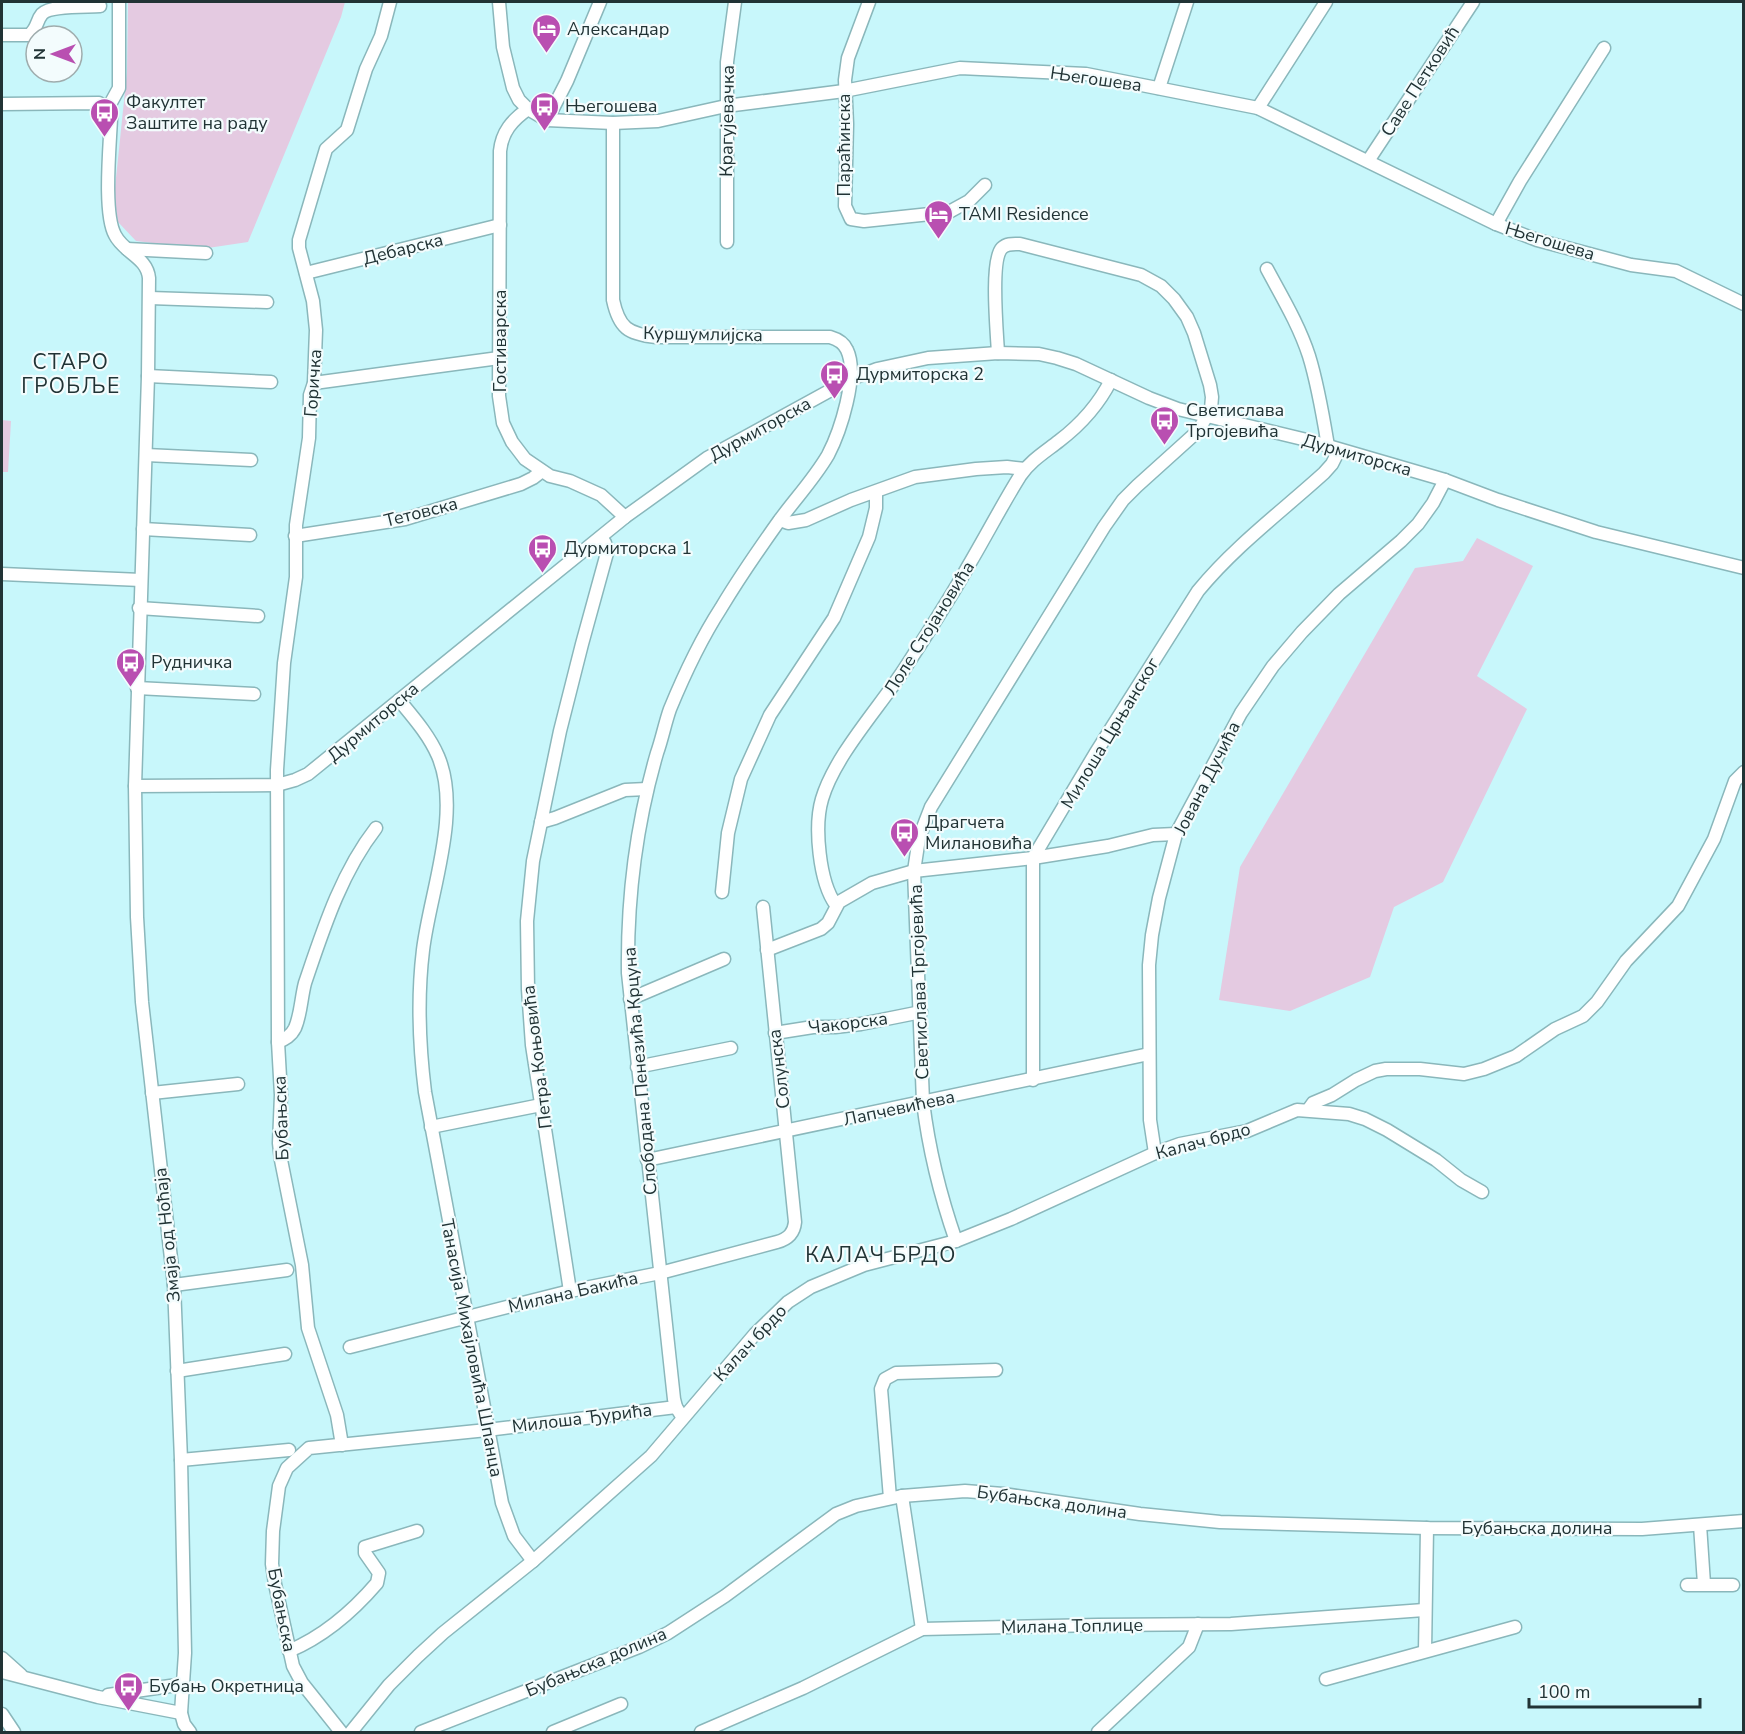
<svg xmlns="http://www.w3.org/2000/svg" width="1745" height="1734" viewBox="0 0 1745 1734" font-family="'Nunito Sans',sans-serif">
<rect width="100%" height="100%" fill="#c8f7fb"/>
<g fill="#e4cae1">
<polygon points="128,2 345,2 341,17 248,242 201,249 136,241 118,222 114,197 127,72"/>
<polygon points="2,420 11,421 8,472 2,472"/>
<polygon points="1477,538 1533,566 1477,676 1527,709 1443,882 1394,907 1370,977 1290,1011 1219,1000 1240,867 1415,568 1463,561"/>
</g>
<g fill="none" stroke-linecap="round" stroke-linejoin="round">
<defs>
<g id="minor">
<polyline points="499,2 503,47 513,88 519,100 528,109 547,120 613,123 658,121 726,106 844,91 960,68 1086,74 1258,108 1496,224 1537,240 1631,265 1676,271 1744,304"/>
<polyline points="869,2 848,58 845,80 847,124 845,206 851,219 864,221 949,212 969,201 985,185"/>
<path d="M2,35H29C38,28 36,21 42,14C50,5 87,7 100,6"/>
<polyline points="1159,88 1187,2"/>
<path d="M2,104L99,103L108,108L111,118C110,145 103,213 115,235C124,253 147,257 149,278L148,376L135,786L137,917L142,1002L174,1285L181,1460L185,1653L181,1713L184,1724L190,1732"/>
<polyline points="108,108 119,88 119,2"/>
<polyline points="1258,108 1326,2"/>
<path d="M528,109C512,120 502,132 500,151L499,396L503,423L512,442L525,459L550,476L570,481L601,495L625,517"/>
<polyline points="547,120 567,81 600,2"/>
<path d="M613,123V300C619,328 628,334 656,337H830C837,339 844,343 847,350C859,375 840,432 828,455C814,479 795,499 779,521C759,549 739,578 721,608C701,639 684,675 670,709C665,723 662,739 657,753C636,825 627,897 628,973L674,1399L676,1407L683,1418"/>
<polyline points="1368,161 1473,2"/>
<polyline points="1496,224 1520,181 1604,48"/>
<polyline points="727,242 727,62 735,2"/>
<polyline points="127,249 206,253"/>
<path d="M1267,269C1282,297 1299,325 1309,356C1318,385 1323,416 1328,446"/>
<polyline points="306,273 500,225"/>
<polyline points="150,298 267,302"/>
<polyline points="148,376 271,382"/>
<polyline points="314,383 499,358"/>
<polyline points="146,455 251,460"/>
<polyline points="780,520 788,523 806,520 851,500 915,477 976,469 1007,467 1025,469"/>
<polyline points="143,529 250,535"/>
<polyline points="295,536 405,519 521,484 533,478 542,471"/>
<polyline points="2,574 141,580"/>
<polyline points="139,608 258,616"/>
<polyline points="137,688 254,694"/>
<path d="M399,700C413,717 429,735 438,756C462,812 430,892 423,950C417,999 419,1044 425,1092L502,1503L514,1536L533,1561"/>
<polyline points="135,786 277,785 295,780 308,774 625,517 707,458 851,379 877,369 928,358 998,353 1039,354 1057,358 1076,364 1149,398 1178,409 1311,441 1445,480 1498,500 1596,532 1744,568"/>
<polyline points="541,822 555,818 625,790 647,789"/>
<polyline points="722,892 728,833 741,779 770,715 834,618 869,537 876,508 876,492"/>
<path d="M836,905C819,882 814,826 822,799C835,755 880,707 905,668C927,634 950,599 970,563C987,534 1002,505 1020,476C1030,461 1045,452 1059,441C1080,425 1099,404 1111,380"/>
<polyline points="767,950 821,929 828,923 839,902 872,883 914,871 1033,858 1108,846 1153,835 1176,834"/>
<polyline points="630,999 724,959"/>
<polyline points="775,1033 813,1027 835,1027 861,1024 921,1012"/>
<path d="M278,1042C285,1039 291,1036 295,1028C301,1014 301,998 305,983C323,930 341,873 376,828"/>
<polyline points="637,1067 731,1048"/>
<path d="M1033,1080V858L1095,754L1198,591C1235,546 1281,512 1324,473L1332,464L1339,450"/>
<polyline points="152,1093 238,1084"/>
<polyline points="1308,1110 1313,1103 1332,1095 1356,1080 1375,1071 1386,1069 1420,1069 1464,1074 1484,1069 1516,1056 1555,1029 1583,1016 1597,1002 1626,961 1678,906 1714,839 1735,781 1744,772"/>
<polyline points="431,1127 541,1105"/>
<polyline points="1155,1153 1150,1120 1149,965 1152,935 1159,898 1176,834 1241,713 1273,666 1302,632 1339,594 1401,541 1418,524 1433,503 1445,480"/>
<polyline points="647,1160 1149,1054"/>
<path d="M956,1241C940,1195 929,1151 923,1102L914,871L919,838L931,807L1104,527L1123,500L1137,486L1198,431L1211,409L1212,397L1210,385L1194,333L1187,317L1174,299L1161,286L1141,275L1020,244C1014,244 1007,243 1002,248C990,260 997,333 998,353"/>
<polyline points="174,1285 287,1270"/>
<polyline points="570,1291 532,1045 528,989 527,921 533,861 560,731 582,644 607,553 605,543 601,537"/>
<path d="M350,1347L570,1291L660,1273L777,1242C788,1239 794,1233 795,1222L763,907"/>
<polyline points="177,1371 285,1354"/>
<polyline points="342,1445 337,1415 308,1328 302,1265 281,1160 279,1143 281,1095 278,1042 277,770 284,663 296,577 296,525 309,438 310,395 314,383 316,330 313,301 299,248 299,240 326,149 347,130 366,69 381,36 390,2"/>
<polyline points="181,1460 289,1450"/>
<polyline points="902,1496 922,1629"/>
<polyline points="890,1498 881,1389 885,1379 896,1373 996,1370"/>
<polyline points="1700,1525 1704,1584"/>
<polyline points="1687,1585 1733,1585"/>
<path d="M289,1651C322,1637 353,1611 377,1583L379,1573L365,1553V1547L417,1531"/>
<polyline points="1425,1651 1427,1528"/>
<polyline points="2,1658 21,1675"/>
<polyline points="2,1672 98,1697 181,1713"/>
<polyline points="1326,1679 1515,1627"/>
<polyline points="108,1695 184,1684"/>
<polyline points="2,1714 14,1732"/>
<polyline points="341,1732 302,1683 293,1666 275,1584 272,1564 273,1531 279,1486 287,1468 309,1448 487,1430 676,1407"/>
<polyline points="351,1732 389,1685 418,1656 443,1633 533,1561 651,1456 755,1334 788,1302 811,1287 864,1265 956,1241 1011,1219 1155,1153 1180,1144 1247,1131 1297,1110 1349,1114 1365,1119 1387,1130 1436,1160 1461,1180 1482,1192"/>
<polyline points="421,1732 639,1647 668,1633 725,1596 836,1514 856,1506 902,1496 965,1491 1003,1494 1140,1514 1220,1522 1427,1528 1642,1529 1744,1521"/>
<polyline points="553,1732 621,1704"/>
<polyline points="701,1732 803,1688 922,1629 1098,1625 1231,1624 1424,1610"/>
<polyline points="1098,1732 1189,1647 1198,1624"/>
</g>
</defs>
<use href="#minor" stroke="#8ab7bb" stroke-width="15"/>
<use href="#minor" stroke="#fff" stroke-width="12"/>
</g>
<defs>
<symbol id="hotel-pin" viewBox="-11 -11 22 30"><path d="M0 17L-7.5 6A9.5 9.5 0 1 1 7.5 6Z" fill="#b94fb1" stroke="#f3fcfd"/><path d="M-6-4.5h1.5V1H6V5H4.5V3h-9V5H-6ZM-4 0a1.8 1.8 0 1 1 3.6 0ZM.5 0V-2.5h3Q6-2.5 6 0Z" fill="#fff"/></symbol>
<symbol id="bus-pin" viewBox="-11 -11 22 30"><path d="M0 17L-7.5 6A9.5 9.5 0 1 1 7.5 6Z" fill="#b94fb1" stroke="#f3fcfd"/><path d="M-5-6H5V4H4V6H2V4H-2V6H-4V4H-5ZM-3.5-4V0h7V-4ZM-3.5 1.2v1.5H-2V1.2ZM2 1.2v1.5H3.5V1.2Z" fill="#fff"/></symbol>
</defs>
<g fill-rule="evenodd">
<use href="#hotel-pin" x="530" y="12" width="33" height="45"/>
<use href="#bus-pin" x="528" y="90" width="33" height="45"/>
<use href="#bus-pin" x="88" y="96" width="33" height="45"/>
<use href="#hotel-pin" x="922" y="198" width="33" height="45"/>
<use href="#bus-pin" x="818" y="358" width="33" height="45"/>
<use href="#bus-pin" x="1148" y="404" width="33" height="45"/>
<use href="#bus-pin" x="526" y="532" width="33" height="45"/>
<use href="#bus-pin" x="114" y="646" width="33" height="45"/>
<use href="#bus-pin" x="888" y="816" width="33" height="45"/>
<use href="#bus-pin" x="112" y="1670" width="33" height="45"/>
</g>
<g text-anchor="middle" stroke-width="4.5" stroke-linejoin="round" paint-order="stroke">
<g font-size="18" fill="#213335" stroke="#f3fcfd" text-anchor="start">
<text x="567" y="35">Александар</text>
<text x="126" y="108">Факултет<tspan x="126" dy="21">Заштите на раду</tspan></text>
<text x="565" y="112">Његошева</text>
<text x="959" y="220">TAMI Residence</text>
<text x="856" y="380">Дурмиторска 2</text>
<text x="1186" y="416">Светислава<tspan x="1186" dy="21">Тргојевића</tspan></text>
<text x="564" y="554">Дурмиторска 1</text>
<text x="151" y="668">Рудничка</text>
<text x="925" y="828">Драгчета<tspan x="925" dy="21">Милановића</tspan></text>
<text x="149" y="1692">Бубањ Окретница</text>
</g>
<g font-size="18" fill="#213335" stroke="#f3fcfd">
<text transform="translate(1096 79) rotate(8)" y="6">Његошева</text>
<text transform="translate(1420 81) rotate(-57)" y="6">Саве Петковић</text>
<text transform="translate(727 121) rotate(-89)" y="6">Крагујевачка</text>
<text transform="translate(844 145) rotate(-90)" y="6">Параћинска</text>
<text transform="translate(1550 241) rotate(17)" y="6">Његошева</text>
<text transform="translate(403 249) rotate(-14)" y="6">Дебарска</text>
<text transform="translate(703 334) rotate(1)" y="6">Куршумлијска</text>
<text transform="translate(500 341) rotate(-90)" y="6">Гостиварска</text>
<text transform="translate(313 383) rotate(-86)" y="6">Горичка</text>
<text transform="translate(760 429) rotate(-29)" y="6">Дурмиторска</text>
<text transform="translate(1357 455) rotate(16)" y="6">Дурмиторска</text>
<text transform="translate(421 512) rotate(-14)" y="6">Тетовска</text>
<text transform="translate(929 628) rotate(-58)" y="6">Лоле Стојановића</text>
<text transform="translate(373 722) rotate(-40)" y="6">Дурмиторска</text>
<text transform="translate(1110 733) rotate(-59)" y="6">Милоша Црњанског</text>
<text transform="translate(1207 778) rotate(-63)" y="6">Јована Дучића</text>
<text transform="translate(919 982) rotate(-92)" y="6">Светислава Тргојевића</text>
<text transform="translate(848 1023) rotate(-7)" y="6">Чакорска</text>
<text transform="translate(537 1057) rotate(-97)" y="6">Петра Коњовића</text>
<text transform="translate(779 1069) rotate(-97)" y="6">Солунска</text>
<text transform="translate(640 1071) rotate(-95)" y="6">Слободана Пенезића Крцуна</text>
<text transform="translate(899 1108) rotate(-12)" y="6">Лапчевићева</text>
<text transform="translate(281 1118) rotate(-92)" y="6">Бубањска</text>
<text transform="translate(1203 1141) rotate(-15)" y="6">Калач брдо</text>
<text transform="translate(167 1235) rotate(-96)" y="6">Змаја од Ноћаја</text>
<text transform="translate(573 1292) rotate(-13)" y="6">Милана Бакића</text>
<text transform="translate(750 1343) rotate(-47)" y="6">Калач брдо</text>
<text transform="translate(472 1348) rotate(79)" y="6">Танасија Михајловића Шпанца</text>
<text transform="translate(582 1418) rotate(-7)" y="6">Милоша Ђурића</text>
<text transform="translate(1052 1502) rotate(8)" y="6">Бубањска долина</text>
<text x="1537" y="1534">Бубањска долина</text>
<text transform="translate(282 1610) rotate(79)" y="6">Бубањска</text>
<text transform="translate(1072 1626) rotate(-1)" y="6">Милана Топлице</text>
<text transform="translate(596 1662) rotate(-23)" y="6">Бубањска долина</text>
</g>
<g font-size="21" letter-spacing="1.5" fill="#213335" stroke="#f3fcfd">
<text x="71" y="369">СТАРО<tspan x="71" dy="24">ГРОБЉЕ</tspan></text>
<text x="881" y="1262">КАЛАЧ БРДО</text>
</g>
</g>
<rect width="1745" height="1734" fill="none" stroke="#213335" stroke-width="6"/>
<g transform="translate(54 54) rotate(270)"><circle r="28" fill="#f3fcfd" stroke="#9facad" stroke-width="1.5"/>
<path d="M0-4.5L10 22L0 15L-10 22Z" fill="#b94fb1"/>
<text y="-9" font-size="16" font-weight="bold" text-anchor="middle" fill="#213335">N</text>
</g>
<path d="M1529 1698v9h171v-9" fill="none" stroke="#213335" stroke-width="3"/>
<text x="1538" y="1698" font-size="18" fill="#213335" stroke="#f3fcfd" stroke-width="4.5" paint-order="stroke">100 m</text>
</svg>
